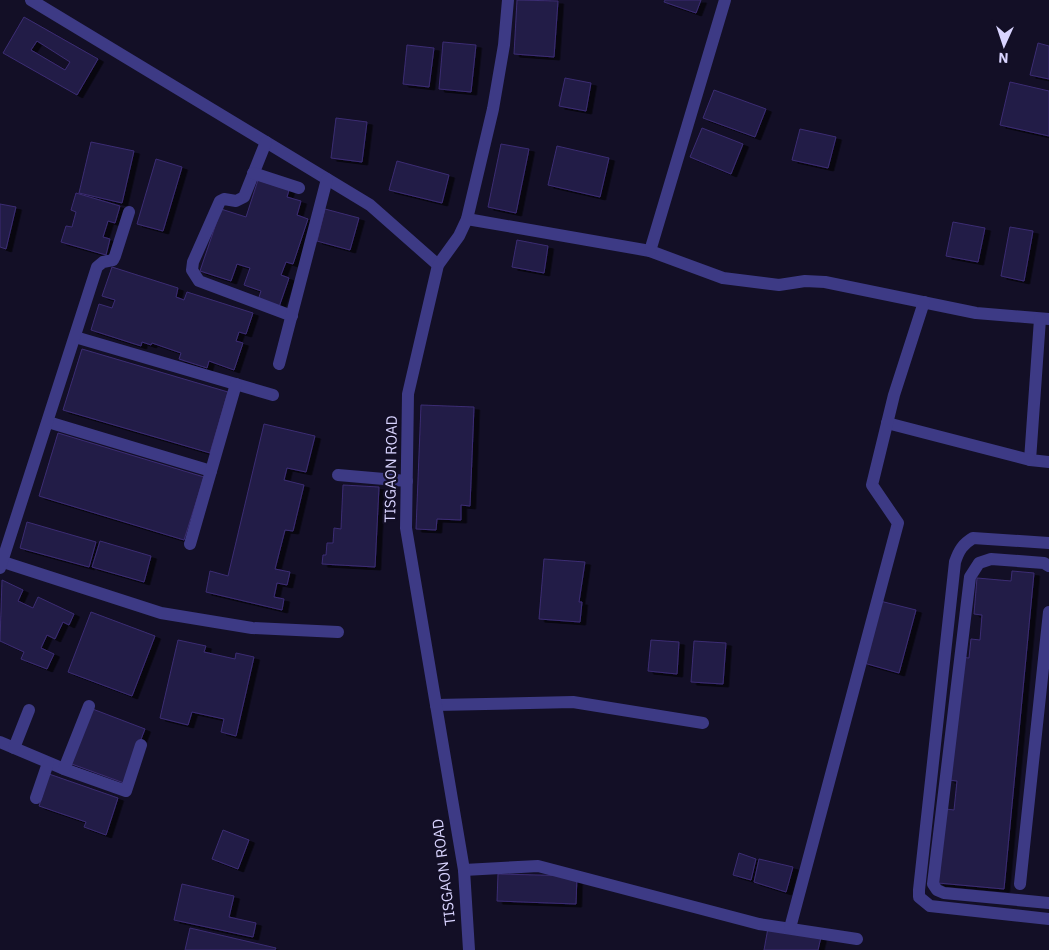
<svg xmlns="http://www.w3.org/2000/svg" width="1049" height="950" viewBox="0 0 1049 950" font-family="'IBM Plex Sans',sans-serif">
<defs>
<filter id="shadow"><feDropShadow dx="5.5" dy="3" stdDeviation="0" flood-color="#0009"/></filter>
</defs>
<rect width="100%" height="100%" fill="#130f26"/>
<g fill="#241b47" stroke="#3b2d73" fill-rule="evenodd" filter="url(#shadow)">
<polygon points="517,0 558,1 554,57 514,54"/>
<polygon points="665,0 701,0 696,13 664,2"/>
<path d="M24,17L98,59L77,95L3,53ZM37,41L70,62L65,70L31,50Z"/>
<polygon points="443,42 476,45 471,92 439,89"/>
<polygon points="1038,43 1049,46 1049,79 1030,75"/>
<polygon points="407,45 434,48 429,87 403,84"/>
<polygon points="565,78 591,83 586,111 559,106"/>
<polygon points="1010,82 1049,91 1049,136 1000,125"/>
<polygon points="714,90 766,109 755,137 703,118"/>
<polygon points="336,118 367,122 362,162 331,158"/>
<polygon points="702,128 743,144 731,174 690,157"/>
<polygon points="800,129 836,137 828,168 792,160"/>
<polygon points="91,142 134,151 122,203 79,193"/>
<polygon points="501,144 529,149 516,213 488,207"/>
<polygon points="557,146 609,158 600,197 548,185"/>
<polygon points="156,159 182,167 163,231 137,224"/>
<polygon points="397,161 449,175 442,203 389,190"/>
<polygon points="258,180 289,190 287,197 301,201 297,215 308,219 293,264 286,262 281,275 289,278 279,307 258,300 261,291 244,285 250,268 237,264 231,281 200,271 221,209 246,217"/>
<polygon points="76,193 120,206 115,223 108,221 103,237 110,239 106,255 61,242 66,226 72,227 76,212 71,210"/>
<polygon points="0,204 16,207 6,249 0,247"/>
<polygon points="325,209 359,218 350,250 317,241"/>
<polygon points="953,222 985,228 978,262 946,256"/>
<polygon points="1010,227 1033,231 1024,281 1001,276"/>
<polygon points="517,240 548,246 544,273 512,267"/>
<polygon points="112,267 178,288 176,297 184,300 187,292 253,313 246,334 239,332 236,341 243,343 234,370 209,361 207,368 179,359 181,353 152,343 151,345 142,342 141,346 91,330 99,304 112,308 115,300 102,296"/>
<polygon points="82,349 228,392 210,453 63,410"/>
<polygon points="421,405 474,407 470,506 461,505 461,520 437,519 436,530 416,529"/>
<polygon points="264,424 315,436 306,472 287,468 284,480 304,485 293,531 285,530 275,569 290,572 287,585 277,583 274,597 284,599 282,610 206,592 210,571 228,576"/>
<polygon points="58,433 204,477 184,540 39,496"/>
<polygon points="343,485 379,487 375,567 322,564 323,555 326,555 327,543 333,543 334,528 341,529"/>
<polygon points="27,522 96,542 89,567 20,548"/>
<polygon points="100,541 151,556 144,582 92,567"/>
<polygon points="544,559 585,562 579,602 582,602 580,622 539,619"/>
<polygon points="1012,571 1034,573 1004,889 938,883 946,809 954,810 957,781 949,780 960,657 969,658 971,639 980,640 982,615 974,614 977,578 1011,581"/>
<polygon points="2,580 23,590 18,601 33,608 38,597 74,614 69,625 63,622 55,639 47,635 41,648 54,654 47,669 21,659 24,652 0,641"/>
<polygon points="880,601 916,610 899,673 864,663"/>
<polygon points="91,612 155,636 132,696 68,672"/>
<polygon points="178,640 206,646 204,652 235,659 236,653 254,657 236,736 221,732 224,719 192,712 188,725 160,718"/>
<polygon points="651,640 679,642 677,674 648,671"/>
<polygon points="694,641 726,643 723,684 691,682"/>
<polygon points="90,708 145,729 124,783 69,763"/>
<polygon points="49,774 118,798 106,835 84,827 86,822 39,806"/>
<polygon points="223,830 249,840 238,869 212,859"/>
<polygon points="739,853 756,859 751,880 733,875"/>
<polygon points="759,859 793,867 786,892 754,882"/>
<polygon points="498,874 577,876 576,904 497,901"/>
<polygon points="182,884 234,896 229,917 256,923 253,937 174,920"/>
<polygon points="190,928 276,948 275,950 185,950"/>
<polygon points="768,928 821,937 818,950 764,950"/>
</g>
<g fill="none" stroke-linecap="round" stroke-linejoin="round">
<g stroke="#3d3a85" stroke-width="12">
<polyline points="31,0 370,205 438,265"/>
<polyline points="266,142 244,197 236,201 224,199 220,201 193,262 192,270 199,281 292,316"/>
<polyline points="253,173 299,188"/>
<polyline points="467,219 650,251 723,278 779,285 805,281 825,282 976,313 1049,319"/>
<polyline points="650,251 725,0"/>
<polyline points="1040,319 1030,460 1049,462"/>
<polyline points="75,337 273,395"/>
<polyline points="279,364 327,179"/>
<polyline points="48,422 211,471"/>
<polyline points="887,423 1030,460"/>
<polyline points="338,475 407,481"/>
<path d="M1049,543L973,538C963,544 959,550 955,562L919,890V897L930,906L1049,919"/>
<polyline points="190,544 236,384"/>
<polyline points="0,561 161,613 252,628 338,632"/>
<polyline points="1049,566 1044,563 991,559 979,563 970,577 933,884 937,890 944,893 1049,903"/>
<polyline points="0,568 97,267 103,262 113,260 115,256 129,212"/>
<polyline points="436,705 573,702 703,723"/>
<polyline points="0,742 64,769 126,791 141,745"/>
<polyline points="14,748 29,710"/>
<polyline points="64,769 89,706"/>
<polyline points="36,798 48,763"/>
<polyline points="464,870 538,866 759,924 857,939"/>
<polyline points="1020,884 1049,612"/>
<polyline points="790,928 898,523 872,485 894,395 924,302"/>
<polyline points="469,950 464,870 406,528 408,394 438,265 459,236 467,219 493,109 504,45 508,0"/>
</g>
</g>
<g text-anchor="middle" stroke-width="4.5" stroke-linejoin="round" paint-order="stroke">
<g font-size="15" fill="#d9d4ff" stroke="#130f26">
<text transform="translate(391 469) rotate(-89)" y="5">TISGAON ROAD</text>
<text transform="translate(444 872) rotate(-97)" y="5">TISGAON ROAD</text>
</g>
</g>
<g transform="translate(1004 45) rotate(183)" stroke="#130f26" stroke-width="4" paint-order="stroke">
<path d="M0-4L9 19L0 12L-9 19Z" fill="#d9d4ff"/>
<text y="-8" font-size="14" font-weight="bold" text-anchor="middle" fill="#d9d4ff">N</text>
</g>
</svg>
